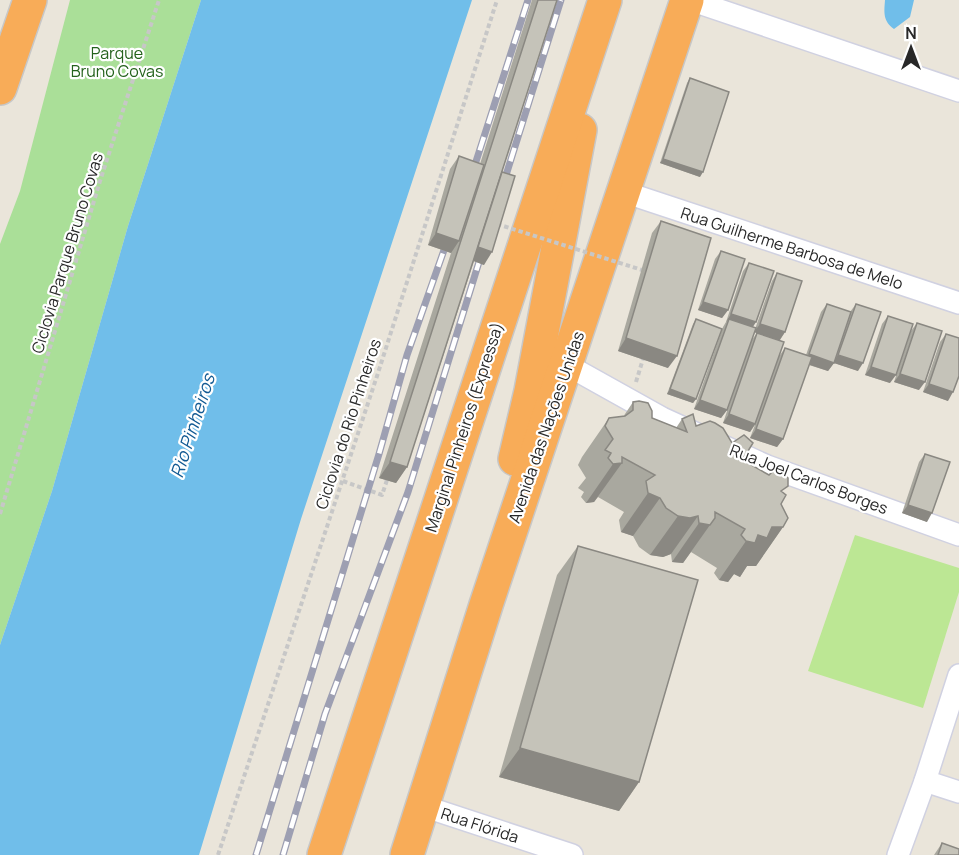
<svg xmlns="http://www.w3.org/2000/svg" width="959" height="855" viewBox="0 0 959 855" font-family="Manrope,sans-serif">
<rect width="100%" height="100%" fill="#eae5da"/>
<polygon fill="#aadf98" points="70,0 201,0 128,226 52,491 0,645 0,244 20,191"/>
<polygon fill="#bce794" points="855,535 959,568 959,592 923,708 808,671"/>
<g fill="#70beea">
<polygon points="201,0 472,0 301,519 199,855 0,855 0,645 52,491 128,226"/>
<path d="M885,0H914L910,17L894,29C883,21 884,13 885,0Z"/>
</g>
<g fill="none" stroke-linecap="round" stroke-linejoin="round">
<defs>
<g id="street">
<polyline points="690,0 959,91"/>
<polyline points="624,192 959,303"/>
<polyline points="567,365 662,418 767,466 959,535"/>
<polyline points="925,781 959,792"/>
<polyline points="423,806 572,855"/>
<polyline points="898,855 925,781 959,675"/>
</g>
<g id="highway">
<polyline points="0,88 30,0"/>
<polyline points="515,459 531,391 580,130"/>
<polyline points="324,855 605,0"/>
<polyline points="407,855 486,605 687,0"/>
</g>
</defs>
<use href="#street" stroke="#d0d1e1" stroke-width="24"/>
<use href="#highway" stroke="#c7c7c7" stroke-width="36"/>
<g stroke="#c7c7c7" stroke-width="4" stroke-dasharray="4.5 3" stroke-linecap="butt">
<polyline points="636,382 643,359"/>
<polyline points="343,481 382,495 387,480"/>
<polyline points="0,514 100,181 159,0"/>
<polyline points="218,855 378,373 497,0"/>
</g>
<use href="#street" stroke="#fff" stroke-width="21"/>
<use href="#highway" stroke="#f8ac58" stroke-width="33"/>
<defs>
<g id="rail">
<polyline points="471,177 528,0"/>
<polyline points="502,188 561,0"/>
<polyline points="256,855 379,454 407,355 449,236"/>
<polyline points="283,855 325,714 408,492 483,249"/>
</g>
</defs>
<use href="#rail" stroke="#9d9fb2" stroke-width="7"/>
<use href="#rail" stroke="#fff" stroke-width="4.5" stroke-dasharray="14" stroke-linecap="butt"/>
<polyline stroke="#c7c7c7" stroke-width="4" stroke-dasharray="4.5 3" stroke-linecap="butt" points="497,224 642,270"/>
</g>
<g fill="#a9a89f">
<polygon points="532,0 557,0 502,172 484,265 474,261 407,467 396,483 379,478 451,253 428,245 450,169 459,156 480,164"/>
<polygon points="690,78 700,177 660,163 687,83"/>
<polygon points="661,221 668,368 618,351 652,233"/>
<polygon points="721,251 728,310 722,318 698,310 715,259"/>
<polygon points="749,263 753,327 727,410 721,418 694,409 723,327 726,322 743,271"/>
<polygon points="777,273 785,332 780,340 780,355 785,348 806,355 821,312 827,304 850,312 856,304 858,371 834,363 828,371 809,365 783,439 777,447 750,438 755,425 750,432 723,423 751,341 757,333 754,332 772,281"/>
<polygon points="888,316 890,383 865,375 882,324"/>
<polygon points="696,319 696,399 693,403 667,394 693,324"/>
<polygon points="917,323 919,390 894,382 911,331"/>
<polygon points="946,334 948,401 923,392 940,342"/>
<polygon points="633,402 652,418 676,428 682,419 696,426 742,460 783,493 781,504 783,527 756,566 747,566 740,577 734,574 728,582 719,580 714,573 717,568 691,552 683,563 672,562 671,554 663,557 650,555 639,547 633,536 621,532 619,520 624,512 598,497 594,502 586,503 581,497 584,492 578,488 586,478 578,465 582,457 609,418 623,417"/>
<polygon points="925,454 927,522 902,513 919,462"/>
<polygon points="578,546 639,782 619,811 499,777 557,575"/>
<polygon points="942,843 959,855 934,855"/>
</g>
<g fill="#8a8882">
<polygon points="663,159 703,172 700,177 660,163"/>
<polygon points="436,233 459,241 451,253 428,245"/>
<polygon points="477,247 492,252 484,265 468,259"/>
<polygon points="703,302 728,310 722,318 698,310"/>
<polygon points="731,314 756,322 751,330 729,319 726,322"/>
<polygon points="760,324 785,332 779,341 754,332"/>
<polygon points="626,338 677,356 668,368 618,351"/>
<polygon points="809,354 833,362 838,355 863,363 858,371 834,363 828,371 804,363"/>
<polygon points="871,367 896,375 890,383 865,375"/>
<polygon points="900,374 925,382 919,390 894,382"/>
<polygon points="929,384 953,392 948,401 923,392"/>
<polygon points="670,389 696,399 693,403 667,394"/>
<polygon points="700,400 727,410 721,418 694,409"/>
<polygon points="729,414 755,424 750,432 723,423"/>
<polygon points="756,429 783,439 777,447 750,438"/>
<polygon points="390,462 407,467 396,483 379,478"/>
<polygon points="622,463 594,502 586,503 613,464"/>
<polygon points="648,493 660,498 633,536 621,532"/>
<polygon points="908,505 932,513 927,522 902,513"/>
<polygon points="678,516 698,516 671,554 663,557 650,555"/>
<polygon points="699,523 710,525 683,563 672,562"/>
<polygon points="772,527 783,527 756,566 747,566 740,577 734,574 728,582 719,580 746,541"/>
<polygon points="520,748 639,782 619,811 499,777"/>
</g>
<g fill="#c5c3b9" stroke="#8a8882" stroke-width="1.5">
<polygon points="538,0 557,0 407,467 390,462"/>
<polygon points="690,78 729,92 703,172 663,159"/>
<polygon points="459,156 484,165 459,241 436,233"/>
<polygon points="502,172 515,176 492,252 478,247"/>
<polygon points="661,221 711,238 677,356 626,338"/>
<polygon points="721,251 745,259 728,310 703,302"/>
<polygon points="749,263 774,271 756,322 731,314"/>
<polygon points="777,273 802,281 785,332 760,324"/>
<polygon points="827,304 851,312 834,363 809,354"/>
<polygon points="856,304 881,312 863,363 838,355"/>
<polygon points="888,316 913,324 896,375 871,367"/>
<polygon points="696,319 722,329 696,399 670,389"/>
<polygon points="729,319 756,328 727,410 700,400"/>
<polygon points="917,323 942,331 925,382 900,374"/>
<polygon points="757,333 784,342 755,424 729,414"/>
<polygon points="946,334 959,338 959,376 953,392 929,384"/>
<polygon points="785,348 812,357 783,439 756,429"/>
<polygon points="639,401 648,403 652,411 652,418 687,432 682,419 693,414 696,426 710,421 715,423 723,428 732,443 744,435 753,443 745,456 739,458 769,475 773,471 781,471 788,478 788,486 781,491 786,495 781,504 788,518 783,527 772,527 767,538 758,535 755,543 746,541 741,535 745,529 715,512 715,518 710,525 699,523 698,516 690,518 678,516 666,508 660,498 648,493 646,481 655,475 622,457 622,463 613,464 608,458 611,453 605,450 613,439 605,426 609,418 625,416 633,410 633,402"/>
<polygon points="925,454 950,462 932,513 908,505"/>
<polygon points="578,546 698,580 639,782 520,748"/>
<polygon points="942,843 959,849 959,855 938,855"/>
</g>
<g text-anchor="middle" stroke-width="4.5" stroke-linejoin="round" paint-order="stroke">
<g font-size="16" fill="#24621c" stroke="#fff">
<text x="117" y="59">Parque<tspan x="117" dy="18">Bruno Covas</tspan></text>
</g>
<g font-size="16" fill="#282828" stroke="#fff">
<text transform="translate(792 248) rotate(18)" y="6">Rua Guilherme Barbosa de Melo</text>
<text transform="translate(67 253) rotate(-73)" y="6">Ciclovia Parque Bruno Covas</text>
<text transform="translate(348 424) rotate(-72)" y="6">Ciclovia do Rio Pinheiros</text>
<text transform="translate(464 427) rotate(-72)" y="6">Marginal Pinheiros (Expressa)</text>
<text transform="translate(546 427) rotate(-71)" y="6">Avenida das Nações Unidas</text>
<text transform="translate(809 479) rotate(21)" y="6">Rua Joel Carlos Borges</text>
<text transform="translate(480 825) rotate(18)" y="6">Rua Flórida</text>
</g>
<g font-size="18" font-style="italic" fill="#125a93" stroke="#fff">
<text transform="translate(193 426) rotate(-72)" y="6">Rio Pinheiros</text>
</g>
</g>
<g transform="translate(911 48)" stroke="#ffffff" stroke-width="4.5" paint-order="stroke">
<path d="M0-4.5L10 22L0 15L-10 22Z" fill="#282828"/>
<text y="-9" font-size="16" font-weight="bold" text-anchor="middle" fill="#282828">N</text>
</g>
</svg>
